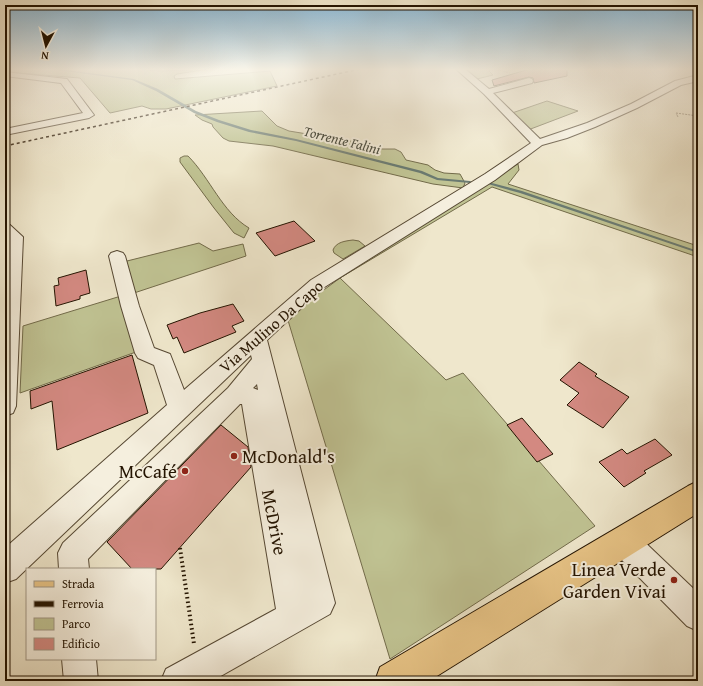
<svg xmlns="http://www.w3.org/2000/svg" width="703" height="686" viewBox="0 0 703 686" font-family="'Gentium Book Plus',serif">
<rect width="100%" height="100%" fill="#efe7cc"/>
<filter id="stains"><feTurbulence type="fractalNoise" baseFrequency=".005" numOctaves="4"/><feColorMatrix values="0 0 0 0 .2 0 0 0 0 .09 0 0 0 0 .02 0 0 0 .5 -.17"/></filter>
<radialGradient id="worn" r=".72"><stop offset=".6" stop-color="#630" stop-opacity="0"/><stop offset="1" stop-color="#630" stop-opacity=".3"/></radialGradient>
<g fill="#c0c393" stroke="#726b4a">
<polygon points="5,69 141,69 161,71 209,69 177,74 174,76 175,79 270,71 277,86 166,109 151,109 142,106 110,113 80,78 5,72"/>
<polygon points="464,69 491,69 489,71 493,75 477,79"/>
<polygon points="547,101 578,111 528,130 512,113"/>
<polygon points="262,111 277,126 289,131 362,143 379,149 395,149 401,152 406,160 428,165 435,170 444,173 460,174 465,183 463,188 433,184 273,146 229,141 223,138 213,127 212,124 202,120 195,115"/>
<path d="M184,156H188C210,178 222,212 249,228L244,238L234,233L214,208L180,162V158Z"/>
<polygon points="518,164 519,170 508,184 698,246 698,257 492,187 340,278 446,380 463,373 595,526 390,659 287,317 340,278 508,169"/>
<path d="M353,240L359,241L365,246L343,259L334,253L333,250C336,242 345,241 353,240Z"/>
<polygon points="199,243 213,251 243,244 246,256 131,294 123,262"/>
<polygon points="121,296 136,352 20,393 23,326"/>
</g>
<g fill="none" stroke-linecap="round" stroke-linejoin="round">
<g fill="#6a7a71" fill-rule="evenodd">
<polygon points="50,69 59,69 134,79 158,89 196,111 219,120 251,130 296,139 422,171 438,178 470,181 472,182 470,183 437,180 420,173 296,141 249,132 217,122 194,113 156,91 132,80"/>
<polygon points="488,182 522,191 698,251 698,253 520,193 488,184"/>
</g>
</g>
<g fill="#d38981" stroke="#231300">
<polygon points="530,69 567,69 567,76 534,83 533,78 529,77 494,86 492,80"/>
<polygon points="294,221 315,241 275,256 256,233"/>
<polygon points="86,270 90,293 80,296 80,299 56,306 54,286 59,285 58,278"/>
<polygon points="233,304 244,321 232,326 236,332 184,353 177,337 173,339 167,325 200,313"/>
<polygon points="132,355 148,413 57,450 52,401 31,409 30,391"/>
<polygon points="579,362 597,374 595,376 629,397 603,428 567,405 579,393 560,380"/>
<polygon points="522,418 553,454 537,462 507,425"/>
<polygon points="221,425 248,447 251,467 161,569 132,569 107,542"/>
<polygon points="655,439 672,455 644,471 646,473 624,487 599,462 622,449 627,454"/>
</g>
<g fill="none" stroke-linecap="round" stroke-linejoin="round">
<defs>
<g id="minor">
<path d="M456,69H465L489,89L529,78L532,79L533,81L532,83L493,93L540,139L587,123L631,104L675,81L698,75V81L681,85L637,108L595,127L567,138L542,145L495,180L323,288L267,340L335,603L330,614L212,681H161L166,669L276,609L242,404H240L88,559L89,569H59L58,553L63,543L228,388L252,359L251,355L16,579L5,583V548L167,405L154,365L138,358L135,353L121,306L109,256L111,253L117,251L123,253L125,256L139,306L154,348L170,354L184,390L311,280L485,174L531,143L484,94ZM257,384L258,390L253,388Z"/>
<polygon points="5,72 67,79 94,115 89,118 5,135 5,129 83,113 61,83 5,76"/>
<polygon points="5,224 10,225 23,237 16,406 13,413 5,416 5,266 7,238 5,236"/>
<polygon points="623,527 633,531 698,593 698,631 687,626 613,551 609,541 613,531"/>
<polygon points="62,659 96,659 98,681 64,681"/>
</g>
<polygon id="major" points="698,481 698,513 429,681 375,681 380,667 688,486"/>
</defs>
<use href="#minor" stroke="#564833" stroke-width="2"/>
<use href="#major" stroke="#231300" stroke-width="2"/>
<g stroke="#231300" stroke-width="1" stroke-dasharray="0.5 1" stroke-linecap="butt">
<polyline points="496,69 510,73"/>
<polyline points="678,117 676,113 698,116"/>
</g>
<polyline stroke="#231300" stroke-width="4" stroke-dasharray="1.5 3" stroke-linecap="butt" points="180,548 194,644"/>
<use href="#minor" fill="#f5efde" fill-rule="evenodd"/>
<use href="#major" fill="#e8c486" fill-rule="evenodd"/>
<polyline stroke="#231300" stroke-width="1.5" stroke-dasharray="3 3" stroke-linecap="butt" points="5,146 360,69"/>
</g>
<linearGradient id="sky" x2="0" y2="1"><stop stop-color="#89b8d6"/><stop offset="0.42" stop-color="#f8f4e8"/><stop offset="1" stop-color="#f8f4e8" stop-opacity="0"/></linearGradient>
<rect width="703" height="165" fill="url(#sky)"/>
<g fill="#8f2418" stroke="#f5efde" stroke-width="1.5">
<circle cx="234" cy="456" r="4"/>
<circle cx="185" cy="471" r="4"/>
<circle cx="674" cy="580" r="4"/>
</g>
<g text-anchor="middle" stroke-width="4" stroke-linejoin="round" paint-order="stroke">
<g font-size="14" font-style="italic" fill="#4d4f42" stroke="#f5efde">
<text transform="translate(342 140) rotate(14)" y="5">Torrente Falini</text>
</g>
<g font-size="16" fill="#231300" stroke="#f5efde">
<text transform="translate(271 326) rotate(-41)" y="6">Via Mulino Da Capo</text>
</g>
<g font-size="19" fill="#231300" stroke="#f5efde" text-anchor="end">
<text x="242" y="463" text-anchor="start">McDonald's</text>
<text x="177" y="478">McCafé</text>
<text x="666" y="576">Linea Verde<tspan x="666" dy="22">Garden Vivai</tspan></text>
</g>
<g font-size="19" fill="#231300" stroke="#f5efde">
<text transform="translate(275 522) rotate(79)" y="7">McDrive</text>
</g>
</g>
<rect width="703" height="686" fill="none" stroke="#efe7cc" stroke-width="20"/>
<rect x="6" y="6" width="691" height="674" fill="none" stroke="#231300" stroke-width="2"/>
<rect x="10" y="10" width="683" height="666" fill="none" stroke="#231300"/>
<rect x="26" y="568" width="130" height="92" fill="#f5efde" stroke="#a19785"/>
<rect x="34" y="581" width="20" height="6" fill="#e8c486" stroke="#a19785"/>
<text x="62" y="588" font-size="12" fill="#231300">Strada</text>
<rect x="34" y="601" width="20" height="6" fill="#231300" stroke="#a19785"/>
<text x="62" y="608" font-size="12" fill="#231300">Ferrovia</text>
<rect x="34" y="618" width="20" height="12" fill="#c0c393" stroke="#a19785"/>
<text x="62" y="628" font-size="12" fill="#231300">Parco</text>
<rect x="34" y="638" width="20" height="12" fill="#d38981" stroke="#a19785"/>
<text x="62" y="648" font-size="12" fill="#231300">Edificio</text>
<g transform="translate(46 46) rotate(187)" stroke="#f5efde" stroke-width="3" paint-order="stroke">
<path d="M0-3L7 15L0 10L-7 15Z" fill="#231300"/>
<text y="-6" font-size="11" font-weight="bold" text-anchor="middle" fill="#231300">N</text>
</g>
<rect width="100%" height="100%" filter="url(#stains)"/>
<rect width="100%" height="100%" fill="url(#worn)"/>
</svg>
